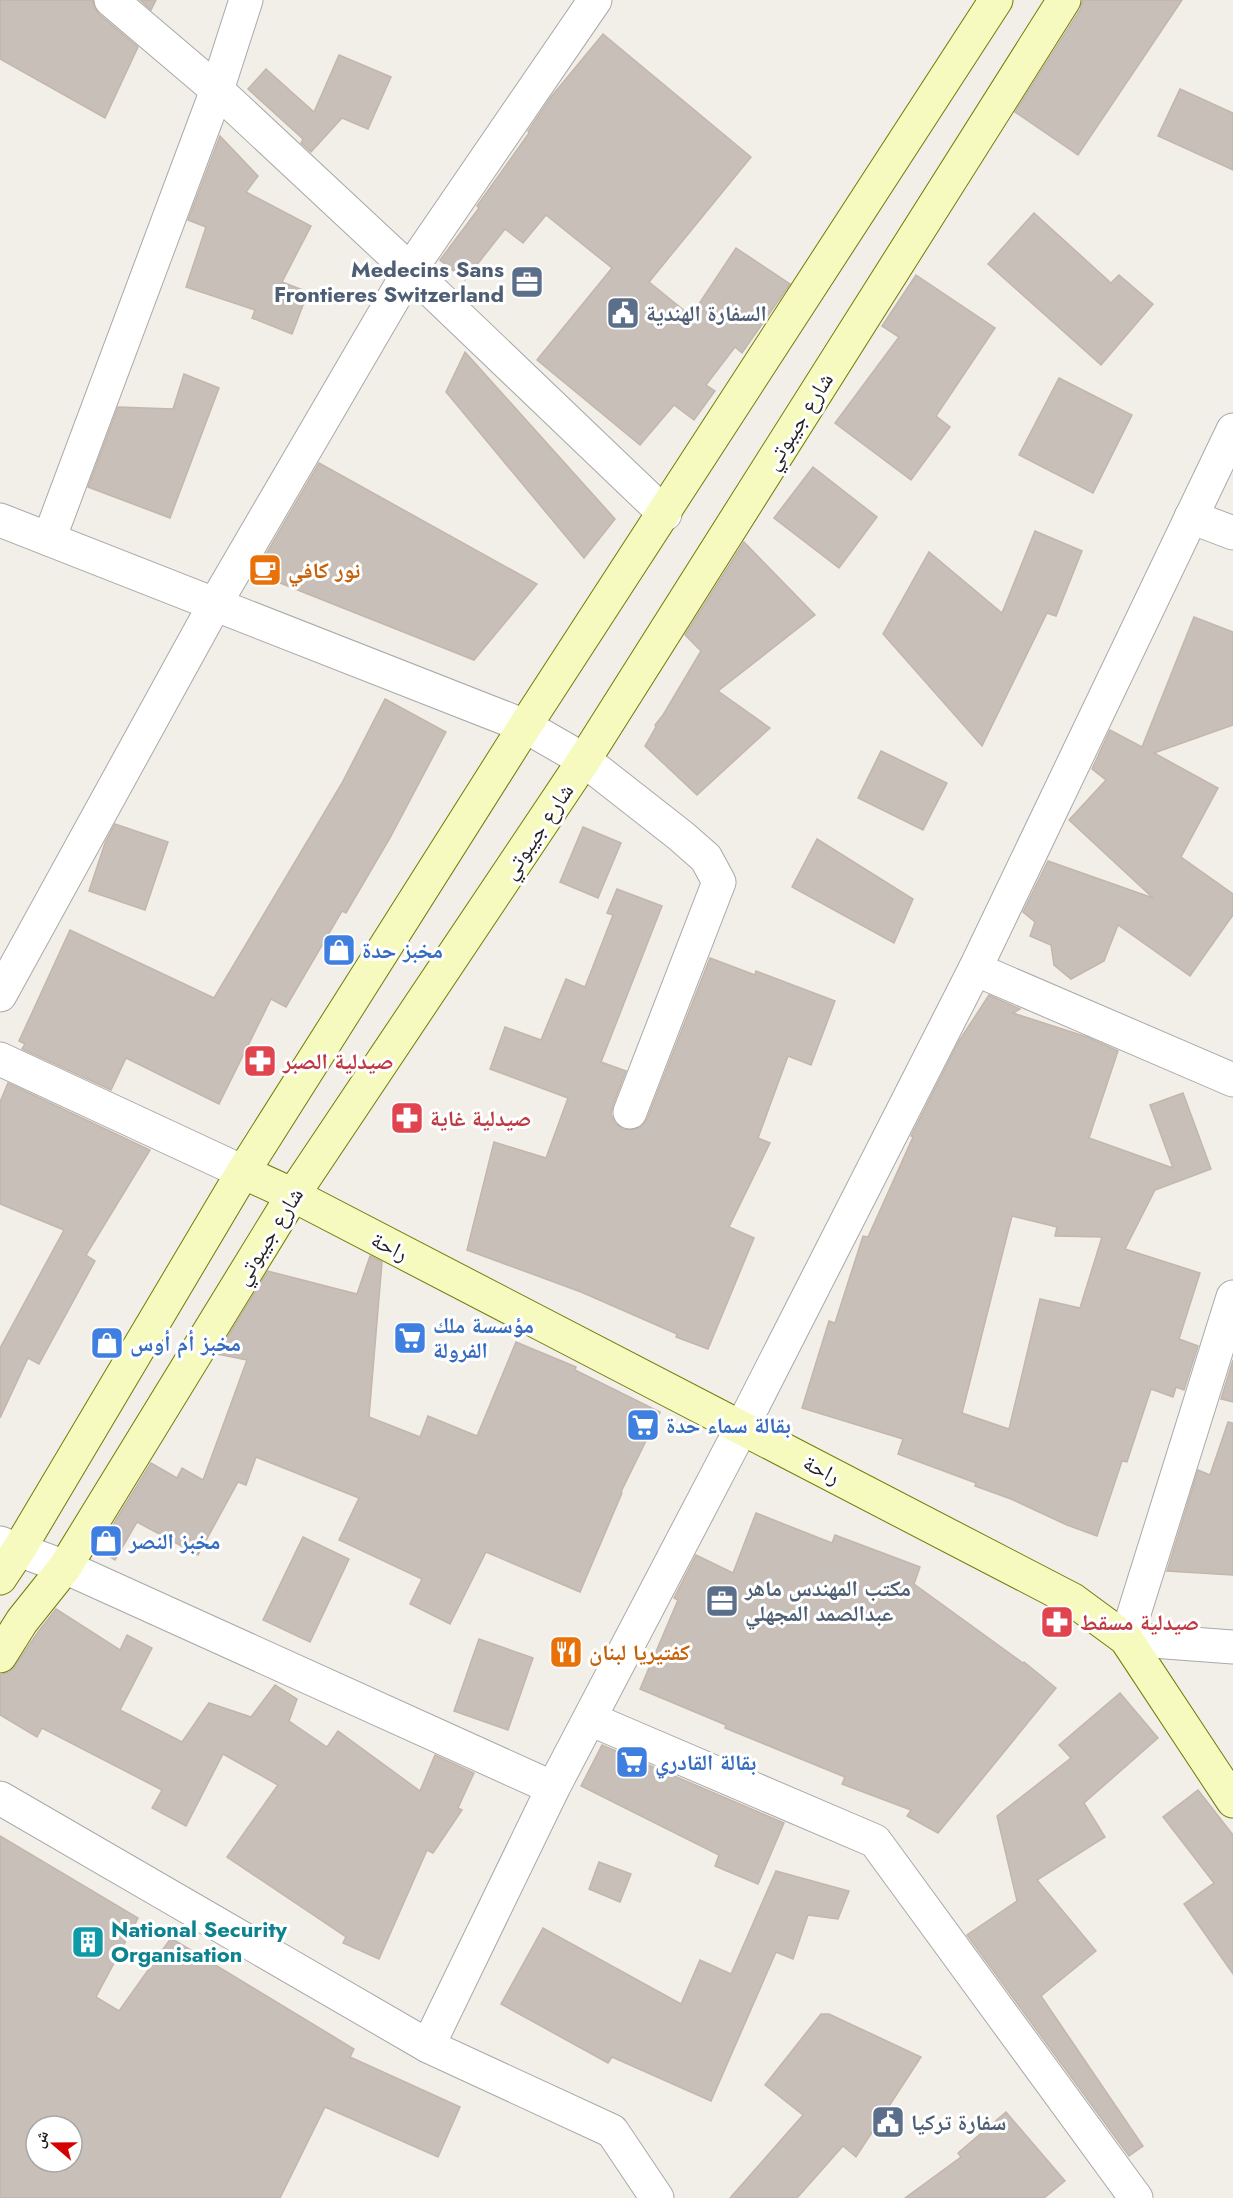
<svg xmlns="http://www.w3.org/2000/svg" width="1233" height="2198" viewBox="0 0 1233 2198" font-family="Jost,'Noto Naskh Arabic',sans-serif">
<rect width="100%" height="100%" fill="#f2efe9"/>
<g fill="#c7bfb8" stroke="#c4b6ab" stroke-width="1.5" fill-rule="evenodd">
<polygon points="0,0 93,0 94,7 99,14 138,47 105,118 0,59"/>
<polygon points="140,0 156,0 151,10"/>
<polygon points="1083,0 1182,0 1078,155 1015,112 1080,10"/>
<polygon points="603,34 751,157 649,282 691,316 736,248 790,284 742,353 735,347 706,385 715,391 694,420 674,405 640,445 537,360 612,268 546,215 523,243 505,229 465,280 440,260 479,208 477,206 529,133 528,131 551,97"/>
<polygon points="339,55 391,77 368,129 342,118 311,152 301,143 303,139 248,89 266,69 314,112"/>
<polygon points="1180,89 1233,113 1233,170 1158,136"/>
<polygon points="220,136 258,176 246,192 311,226 282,282 308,292 292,334 252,318 255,310 186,287 206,227 188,220"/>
<polygon points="1034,213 1111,283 1119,275 1153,304 1101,365 988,264"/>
<polygon points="916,275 995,328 936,416 950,427 911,480 835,423 899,337 882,326"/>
<polygon points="465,352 615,519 584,558 446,392"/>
<polygon points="184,374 219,388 170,518 88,487 118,407 173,409"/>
<polygon points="1059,378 1132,415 1093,493 1019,455"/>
<polygon points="319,463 537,584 474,660 255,573"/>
<polygon points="813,467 877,517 839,568 774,518"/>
<polygon points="1035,531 1082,551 1056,616 1047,613 982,746 883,634 929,552 1002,613"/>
<polygon points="744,542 815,615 718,691 770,728 697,795 645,746 656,727 655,725 663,715 701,651 685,635"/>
<polygon points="1194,617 1233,632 1233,725 1154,753 1218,788 1181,857 1233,894 1233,915 1190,976 1118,925 1104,961 1071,979 1054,965 1051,945 1030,936 1035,922 1023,912 1048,861 1153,898 1069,820 1106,780 1092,769 1110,730 1142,747"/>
<polygon points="385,699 446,732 390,838 346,913 342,911 286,1007 271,999 219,1104 126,1058 111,1090 22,1049 25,1044 19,1041 70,930 214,998 342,783"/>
<polygon points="881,751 947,783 923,830 858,798"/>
<polygon points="115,824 168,842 145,910 89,891 105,843"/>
<polygon points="583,827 621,843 598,898 560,882"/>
<polygon points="817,839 913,899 894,943 792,887"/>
<polygon points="617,889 662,906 601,1062 626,1071 613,1105 611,1114 615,1123 623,1129 633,1130 642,1126 647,1119 710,958 755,975 756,971 835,1001 811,1065 788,1056 758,1138 770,1143 729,1227 754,1238 708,1349 676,1337 677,1334 581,1292 467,1250 494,1142 546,1158 568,1098 490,1069 505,1027 541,1040 566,979 585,987 613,915 607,913"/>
<path d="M989,995L1020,1009L1013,1013L1087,1037L1118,1051L1089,1138L1173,1168L1150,1105L1183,1093L1211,1169L1155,1190L1125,1249L1200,1273L1179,1339L1198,1346L1184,1390L1176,1387L1173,1397L1151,1389L1127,1462L1122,1461L1097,1536L1067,1525L1011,1499L975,1486L976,1483L898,1454L903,1439L802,1408L829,1321L835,1323L863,1236L868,1237L913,1137L911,1136L959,1041ZM1012,1216L1057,1227L1055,1236L1102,1237L1080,1308L1040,1299L1009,1429L962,1413Z"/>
<polygon points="8,1083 150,1150 86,1255 95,1261 39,1364 28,1358 0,1418 0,1348 64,1230 0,1204 0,1102"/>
<polygon points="370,1256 382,1262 369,1417 420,1437 428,1416 477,1436 516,1342 576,1367 575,1370 660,1412 621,1492 622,1493 580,1592 486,1552 450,1624 410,1604 422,1579 339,1540 359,1498 256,1457 246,1485 238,1482 198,1555 137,1522 115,1560 98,1549 151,1463 177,1478 182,1468 203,1480 247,1360 217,1354 268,1271 357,1294"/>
<polygon points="1233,1360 1233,1402 1221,1399"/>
<polygon points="1228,1422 1233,1423 1233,1575 1167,1571 1198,1470 1210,1475"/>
<polygon points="756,1513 832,1543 835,1535 920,1567 914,1584 1023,1663 1024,1662 1056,1688 938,1833 907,1816 911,1810 842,1784 845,1777 725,1728 726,1725 640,1689 678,1600 674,1598 696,1555 733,1573"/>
<polygon points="303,1537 349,1559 310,1642 263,1620"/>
<polygon points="56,1609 120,1650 127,1635 152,1648 120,1710 182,1742 209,1703 251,1717 275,1685 297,1699 289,1721 327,1747 338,1731 420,1791 435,1755 474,1773 458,1808 462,1810 433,1853 427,1850 379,1959 343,1943 346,1937 227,1857 278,1785 223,1754 186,1826 152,1808 162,1790 42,1728 37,1737 0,1715 0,1675 9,1672 15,1666 38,1632"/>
<polygon points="479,1639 533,1658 508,1730 454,1711"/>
<polygon points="1120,1693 1158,1738 1084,1803 1105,1837 1037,1880 1096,1951 1041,1996 1143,2146 1129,2156 967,1935 1017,1901 997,1816 1071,1758 1059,1745"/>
<polygon points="602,1745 784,1823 758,1884 715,1866 719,1855 581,1786"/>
<polygon points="1198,1790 1233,1835 1233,1974 1184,1904 1214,1883 1163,1817"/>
<path d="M0,1836L138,1918L96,1997L119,2011L171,1938L354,2049L350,2057L460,2107L438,2157L325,2107L280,2198H0ZM36,2126H72V2162H36Z"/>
<polygon points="599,1862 631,1874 620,1902 589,1889"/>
<polygon points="776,1871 849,1891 838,1919 808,1915 793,1959 776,1952 711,2101 612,2057 608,2063 501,2004 543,1928 681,2004 700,1960 731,1974"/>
<polygon points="821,2014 829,2014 921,2057 856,2157 843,2146 797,2198 730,2198 803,2115 765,2085"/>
<polygon points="1006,2112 1065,2181 1044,2198 905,2198 961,2157 958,2153"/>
</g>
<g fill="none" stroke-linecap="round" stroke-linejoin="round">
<defs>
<g id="street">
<polyline points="111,0 217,90 410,270 665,514"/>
<polyline points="1191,517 1233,533"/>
<polyline points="0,520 525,726 584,760 681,836 706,858 719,882 630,1112"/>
<polyline points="49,539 217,90 246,0"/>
<polyline points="975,969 1233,1080"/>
<polyline points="0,995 215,604 410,270 595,0"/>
<polyline points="0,1059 243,1172"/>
<polyline points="1233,1297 1126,1639 1233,1647"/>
<polyline points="0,1543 65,1567 553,1788"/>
<polyline points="590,1719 875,1841 1136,2198"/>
<polyline points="0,1798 428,2046 612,2131 657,2198"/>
<polyline points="428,2046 553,1788 742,1427 975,969 1233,430"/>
</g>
<g id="secondary">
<polyline points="243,1172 293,1195 1073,1600 1126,1639 1233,1801"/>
<polyline points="0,1578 18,1551 243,1172 525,726 996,0"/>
<polyline points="0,1656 22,1621 65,1567 293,1195 584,760 1064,0"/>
</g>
</defs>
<use href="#street" stroke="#a9a9a9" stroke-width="35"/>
<use href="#secondary" stroke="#707d05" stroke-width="35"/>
<use href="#street" stroke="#fff" stroke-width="33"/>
<use href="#secondary" stroke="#f7fabf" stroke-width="33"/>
</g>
<defs>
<symbol id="office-square" viewBox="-11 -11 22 22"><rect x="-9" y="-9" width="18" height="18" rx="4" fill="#5c6f8a" stroke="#fff"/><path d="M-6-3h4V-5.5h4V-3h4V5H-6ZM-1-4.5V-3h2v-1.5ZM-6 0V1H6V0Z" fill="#fff"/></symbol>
<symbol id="civic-square" viewBox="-11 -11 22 22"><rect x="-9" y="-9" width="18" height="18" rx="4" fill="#5c6f8a" stroke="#fff"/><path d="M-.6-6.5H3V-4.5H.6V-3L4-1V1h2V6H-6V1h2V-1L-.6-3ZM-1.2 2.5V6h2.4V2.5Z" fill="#fff"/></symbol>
<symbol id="cafe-square" viewBox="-11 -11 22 22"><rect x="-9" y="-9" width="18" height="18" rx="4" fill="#e8710a" stroke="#fff"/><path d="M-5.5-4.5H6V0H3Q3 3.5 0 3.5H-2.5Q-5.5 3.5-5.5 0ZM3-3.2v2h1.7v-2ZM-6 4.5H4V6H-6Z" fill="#fff"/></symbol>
<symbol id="shop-square" viewBox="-11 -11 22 22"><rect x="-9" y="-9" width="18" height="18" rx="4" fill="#3f7fe0" stroke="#fff"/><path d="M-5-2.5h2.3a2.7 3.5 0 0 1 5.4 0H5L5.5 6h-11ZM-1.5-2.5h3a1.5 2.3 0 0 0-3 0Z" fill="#fff"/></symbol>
<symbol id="pharmacy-square" viewBox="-11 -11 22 22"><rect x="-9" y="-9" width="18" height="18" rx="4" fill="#e0444e" stroke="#fff"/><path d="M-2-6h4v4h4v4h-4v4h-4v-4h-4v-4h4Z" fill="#fff"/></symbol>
<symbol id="supermarket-square" viewBox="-11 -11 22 22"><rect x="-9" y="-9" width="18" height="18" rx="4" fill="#3f7fe0" stroke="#fff"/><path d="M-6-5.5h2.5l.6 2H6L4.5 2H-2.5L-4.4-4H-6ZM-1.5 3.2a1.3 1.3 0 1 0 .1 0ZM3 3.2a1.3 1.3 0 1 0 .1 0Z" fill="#fff"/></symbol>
<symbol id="restaurant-square" viewBox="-11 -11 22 22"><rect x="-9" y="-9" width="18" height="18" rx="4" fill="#e8710a" stroke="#fff"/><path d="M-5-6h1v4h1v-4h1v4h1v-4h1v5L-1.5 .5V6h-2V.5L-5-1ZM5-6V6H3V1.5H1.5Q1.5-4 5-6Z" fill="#fff"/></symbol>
<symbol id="building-square" viewBox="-11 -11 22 22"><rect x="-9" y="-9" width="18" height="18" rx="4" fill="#0f9aa8" stroke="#fff"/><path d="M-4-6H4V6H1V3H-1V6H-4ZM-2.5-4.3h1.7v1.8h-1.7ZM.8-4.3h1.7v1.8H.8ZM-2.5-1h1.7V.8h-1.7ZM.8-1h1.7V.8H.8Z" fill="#fff"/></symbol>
</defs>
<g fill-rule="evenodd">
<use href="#office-square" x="508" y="263" width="38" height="38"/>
<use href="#civic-square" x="604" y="294" width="38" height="38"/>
<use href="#cafe-square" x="246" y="551" width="38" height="38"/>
<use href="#shop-square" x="320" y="931" width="38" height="38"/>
<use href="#pharmacy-square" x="241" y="1042" width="38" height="38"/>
<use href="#pharmacy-square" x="388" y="1099" width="38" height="38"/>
<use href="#supermarket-square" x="391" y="1319" width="38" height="38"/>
<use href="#shop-square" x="88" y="1324" width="38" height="38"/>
<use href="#supermarket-square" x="624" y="1406" width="38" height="38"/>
<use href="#shop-square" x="87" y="1522" width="38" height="38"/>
<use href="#office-square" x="703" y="1582" width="38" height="38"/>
<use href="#pharmacy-square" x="1038" y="1603" width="38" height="38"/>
<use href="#restaurant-square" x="547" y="1633" width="38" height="38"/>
<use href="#supermarket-square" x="613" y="1743" width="38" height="38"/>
<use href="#building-square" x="69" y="1923" width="38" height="38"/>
<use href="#civic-square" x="869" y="2103" width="38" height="38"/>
</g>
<g text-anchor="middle" stroke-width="6" stroke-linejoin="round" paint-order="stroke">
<g font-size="22" font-weight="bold" fill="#4e5e75" stroke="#fff" text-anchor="start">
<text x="504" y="277" text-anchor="end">Medecins Sans<tspan x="504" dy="25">Frontieres Switzerland</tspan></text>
<text x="646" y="321">السفارة الهندية</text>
<text x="745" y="1596">مكتب المهندس ماهر<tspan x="745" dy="25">عبدالصمد المجهلي</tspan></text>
<text x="911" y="2130">سفارة تركيا</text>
</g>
<g font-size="22" fill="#222" stroke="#fff">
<text transform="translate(798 421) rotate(-58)" y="8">شارع جيبوتي</text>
<text transform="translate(537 831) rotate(-56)" y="8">شارع جيبوتي</text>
<text transform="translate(268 1236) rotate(-58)" y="8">شارع جيبوتي</text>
<text transform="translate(390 1246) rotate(27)" y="8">راحة</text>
<text transform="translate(822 1469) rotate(28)" y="8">راحة</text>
</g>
<g font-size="22" font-weight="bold" fill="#c56008" stroke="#fff" text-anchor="start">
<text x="288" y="578">نور كافي</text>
<text x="589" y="1660">كفتيريا لبنان</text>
</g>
<g font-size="22" font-weight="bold" fill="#366cbe" stroke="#fff" text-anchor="start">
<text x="362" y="958">مخبز حدة</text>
<text x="433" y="1333">مؤسسة ملك<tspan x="433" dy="25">الفرولة</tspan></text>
<text x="130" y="1351">مخبز أم أوس</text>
<text x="666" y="1433">بقالة سماء حدة</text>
<text x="129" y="1549">مخبز النصر</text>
<text x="655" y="1770">بقالة القادري</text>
</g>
<g font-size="22" font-weight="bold" fill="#be3a42" stroke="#fff" text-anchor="start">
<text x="283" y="1069">صيدلية الصبر</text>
<text x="430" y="1126">صيدلية غاية</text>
<text x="1080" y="1630">صيدلية مسقط</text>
</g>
<g font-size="22" font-weight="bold" fill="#0d838f" stroke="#fff" text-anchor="start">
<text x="111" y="1937">National Security<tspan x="111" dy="25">Organisation</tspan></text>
</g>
</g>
<g transform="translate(54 2144) rotate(290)"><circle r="28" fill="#ffffff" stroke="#a7a7a7" stroke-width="1.5"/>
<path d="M0-4.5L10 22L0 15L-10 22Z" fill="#d40000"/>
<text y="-9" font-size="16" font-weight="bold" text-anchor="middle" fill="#222222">ش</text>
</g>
</svg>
